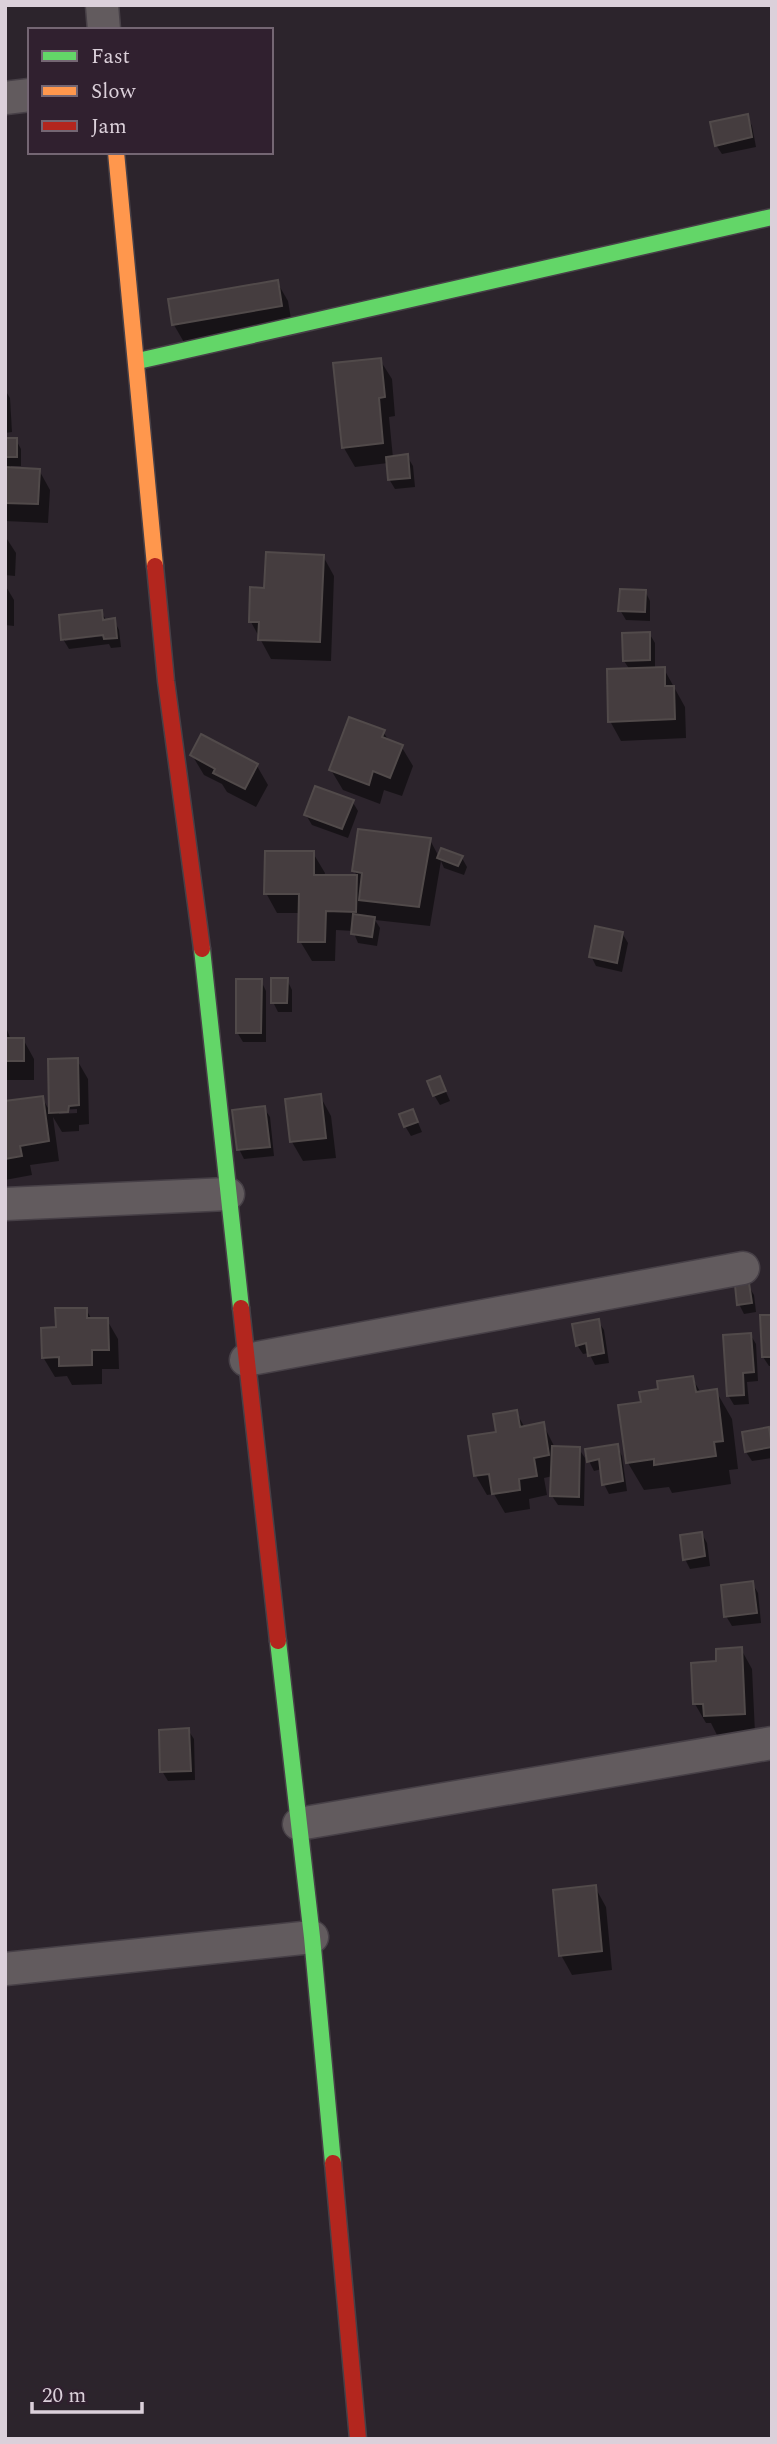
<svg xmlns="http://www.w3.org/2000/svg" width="777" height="2444" viewBox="0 0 777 2444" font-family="Spectral,serif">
<rect width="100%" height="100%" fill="#2c242c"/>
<g fill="#0007" fill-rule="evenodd">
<polygon points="747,116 752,126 756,147 722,154 716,145"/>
<polygon points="277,282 288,301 292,325 185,344 174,325 170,301"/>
<polygon points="380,360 392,379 395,416 389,417 393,458 407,456 413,466 415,487 395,489 389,479 388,463 355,467 344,448"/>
<polygon points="5,390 10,398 12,432 5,433"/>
<polygon points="5,440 16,440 21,449 21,466 11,466 11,469 39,470 50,490 48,523 5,521"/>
<polygon points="5,536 16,553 15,576 5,575"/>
<polygon points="323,556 334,576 331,661 271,659 251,622 266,590"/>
<polygon points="5,585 14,600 14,626 5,625"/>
<polygon points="645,591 650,601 650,621 626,620 620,610"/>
<path d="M101,612L107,621L114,620L119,630L121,647L111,648L109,644L69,649L63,639L60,617ZM112,632V635L65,641V638Z"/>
<polygon points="649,633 655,643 655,669 664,669 685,707 686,738 621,741 610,721 630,670 624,661"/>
<polygon points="383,732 390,742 401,746 413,766 402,796 384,790 380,804 343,790 331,770"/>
<polygon points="192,755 257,766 268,785 256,807 227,792 222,784 204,775"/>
<polygon points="352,801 358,811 348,838 312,825 306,815"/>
<polygon points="430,840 439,857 462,858 467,867 464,875 444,868 441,861 430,926 375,920 380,928 377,946 358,943 353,931 336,930 335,961 312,961 300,941 301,913 277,913 266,893 313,853 325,873 324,877 358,877 354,871"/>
<polygon points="622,933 628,943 622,972 596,966 591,956"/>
<polygon points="287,980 292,990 292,1012 278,1012 273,1002"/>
<polygon points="261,981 266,991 266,1042 243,1042 237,1032"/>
<polygon points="5,1025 11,1040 23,1039 34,1059 34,1080 5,1080"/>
<path d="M77,1060L88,1079L89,1124L79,1125V1131L62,1132L53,1117L59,1161L30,1165L32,1175L5,1180V1103L42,1098L51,1113ZM77,1109V1113L59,1114V1110Z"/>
<polygon points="440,1078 450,1101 440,1105 434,1095"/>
<polygon points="320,1096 331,1116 336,1158 303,1161 292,1142 287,1100"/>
<polygon points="264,1108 270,1117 274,1156 244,1159 239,1149"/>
<polygon points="413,1111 422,1132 411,1136 405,1126"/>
<polygon points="748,1285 754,1295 756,1312 744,1314 739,1304"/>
<polygon points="86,1309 92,1320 107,1320 118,1339 119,1369 102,1369 102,1384 72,1385 67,1376 55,1377 43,1357 58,1329"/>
<polygon points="772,1317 772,1366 769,1366 763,1357"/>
<polygon points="598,1321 604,1330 609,1363 595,1365 589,1353 583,1354 577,1345"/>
<polygon points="750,1334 756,1344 758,1381 747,1382 749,1404 734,1405 728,1395"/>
<polygon points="692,1378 701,1393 716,1391 732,1419 738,1469 729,1470 731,1484 672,1493 669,1487 644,1490 628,1463 643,1404"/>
<polygon points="516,1412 525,1428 543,1424 555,1448 579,1449 585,1458 584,1506 558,1505 552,1496 553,1476 544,1478 547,1495 529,1499 530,1509 505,1513 494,1494 487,1495 476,1476 470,1438 498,1433"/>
<polygon points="768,1429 772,1435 772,1458 752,1461 746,1452"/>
<polygon points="617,1446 622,1456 627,1491 609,1494 604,1484 602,1469 594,1471 589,1461"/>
<polygon points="702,1534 707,1543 710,1566 690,1569 685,1559"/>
<polygon points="752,1583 758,1593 761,1623 732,1626 726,1616"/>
<polygon points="741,1649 752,1669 755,1733 717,1735 711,1723 706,1723 695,1704 718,1662"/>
<polygon points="188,1730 194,1739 195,1780 168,1781 162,1771"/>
<polygon points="595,1887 606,1907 612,1970 572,1975 561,1955"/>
</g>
<g fill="#453d3f" stroke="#514a4a" stroke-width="2">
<polygon points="748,114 752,137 715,146 710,122"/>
<polygon points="278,280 282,306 172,325 168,299"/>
<polygon points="381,358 385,397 379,398 383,443 342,448 333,363"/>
<rect x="5" y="438" width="12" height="19"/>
<polygon points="408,454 410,478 388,480 386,457"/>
<polygon points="5,467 40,469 38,504 5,503"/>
<polygon points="266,552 324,555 320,642 258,640 259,622 249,622 250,587 264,588"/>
<polygon points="620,589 646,590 645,612 618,611"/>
<polygon points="102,610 103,620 115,618 117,638 104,639 103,635 61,640 59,615"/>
<polygon points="650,632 650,660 623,661 622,633"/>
<polygon points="665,667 665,686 674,686 675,719 608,722 607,669"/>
<polygon points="349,717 385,730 382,737 403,745 390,778 373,771 369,785 329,770"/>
<polygon points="201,734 258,764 245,789 213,773 215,769 190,755"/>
<polygon points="315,786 354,800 342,829 304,815"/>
<polygon points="358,829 431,838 419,907 359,900 362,873 352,871"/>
<polygon points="441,848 463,856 458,866 437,858"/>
<polygon points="265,851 314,851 314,875 357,875 356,912 326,911 325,942 298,942 299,894 264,894"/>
<polygon points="353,914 375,917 372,937 351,934"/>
<polygon points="595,926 623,932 617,963 589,957"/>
<polygon points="271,978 288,978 287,1003 271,1003"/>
<polygon points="236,979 262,979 261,1033 236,1033"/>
<rect x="5" y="1038" width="19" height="23"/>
<polygon points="78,1058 79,1105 69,1106 68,1112 49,1113 48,1059"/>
<polygon points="440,1076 446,1091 433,1096 427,1081"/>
<polygon points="321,1094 326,1138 290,1142 285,1099"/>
<polygon points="43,1096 49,1141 20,1146 22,1156 5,1159 5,1101"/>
<polygon points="265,1106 270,1147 237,1150 232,1110"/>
<polygon points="413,1109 418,1122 404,1127 399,1114"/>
<polygon points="749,1283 752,1303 737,1305 735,1285"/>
<polygon points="55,1308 87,1308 87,1318 108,1318 109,1350 92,1350 92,1365 59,1366 59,1357 42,1358 41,1328 56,1327"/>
<polygon points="760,1315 772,1315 772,1357 762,1357"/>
<polygon points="599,1319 604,1353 588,1356 586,1343 576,1346 572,1324"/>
<polygon points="751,1333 754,1372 743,1373 744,1395 727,1396 723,1335"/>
<polygon points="693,1376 696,1392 717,1389 723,1441 714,1442 716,1456 654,1465 654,1459 626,1463 618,1405 641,1402 639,1392 658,1389 657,1381"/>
<polygon points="517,1410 520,1427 544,1422 549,1455 534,1458 537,1476 519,1479 520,1490 492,1494 489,1474 474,1476 468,1436 496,1432 493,1414"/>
<polygon points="769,1427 772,1447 745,1452 742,1432"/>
<polygon points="618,1444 623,1481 602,1485 599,1459 587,1462 585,1449"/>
<polygon points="552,1446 580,1447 579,1497 550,1496"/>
<polygon points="702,1532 705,1556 683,1560 680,1535"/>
<polygon points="753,1581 757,1613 724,1617 721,1585"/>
<polygon points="742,1647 745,1714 704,1716 703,1704 693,1704 691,1663 716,1661 716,1649"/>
<polygon points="189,1728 191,1771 160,1772 159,1730"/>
<polygon points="596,1885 602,1951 559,1956 553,1890"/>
</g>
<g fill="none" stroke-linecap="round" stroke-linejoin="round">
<defs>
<g id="street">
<polyline points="102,5 104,30"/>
<polyline points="5,98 30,95"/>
<polyline points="5,1204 228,1194"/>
<polyline points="246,1360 743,1268"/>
<polyline points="299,1824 772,1743"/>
<polyline points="5,1969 312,1937"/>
</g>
<g id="fast">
<polyline points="138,361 772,217"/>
<polyline points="202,949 241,1308"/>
<polyline points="278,1641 312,1937 333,2163"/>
</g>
<polyline id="slow" points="116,152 155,566"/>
<g id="jam">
<polyline points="155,566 166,681 202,949"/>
<polyline points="241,1308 278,1641"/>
<polyline points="333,2163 358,2439"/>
</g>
</defs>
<use href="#street" stroke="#474047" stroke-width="35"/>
<use href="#fast" stroke="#474047" stroke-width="19"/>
<use href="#slow" stroke="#474047" stroke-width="19"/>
<use href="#jam" stroke="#474047" stroke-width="19"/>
<use href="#street" stroke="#625b5e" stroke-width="32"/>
<use href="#fast" stroke="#63d668" stroke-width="16"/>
<use href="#slow" stroke="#ff974d" stroke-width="16"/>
<use href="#jam" stroke="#b3261e" stroke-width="16"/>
</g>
<rect width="777" height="2444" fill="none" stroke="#dbd0da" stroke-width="14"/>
<rect x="28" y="28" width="245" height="126" fill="#30202f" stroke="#746673" stroke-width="2"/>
<rect x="42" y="51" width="35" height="10" fill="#63d668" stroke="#746673" stroke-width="2"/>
<text x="91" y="63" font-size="21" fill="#dbd0da">Fast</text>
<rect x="42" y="86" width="35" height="10" fill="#ff974d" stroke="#746673" stroke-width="2"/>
<text x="91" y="98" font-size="21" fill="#dbd0da">Slow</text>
<rect x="42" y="121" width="35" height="10" fill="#b3261e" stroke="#746673" stroke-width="2"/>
<text x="91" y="133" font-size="21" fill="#dbd0da">Jam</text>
<path d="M32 2402v10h110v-10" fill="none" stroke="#dbd0da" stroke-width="3.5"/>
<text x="42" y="2402" font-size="21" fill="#dbd0da" stroke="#30202f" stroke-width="5" paint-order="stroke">20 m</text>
</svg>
